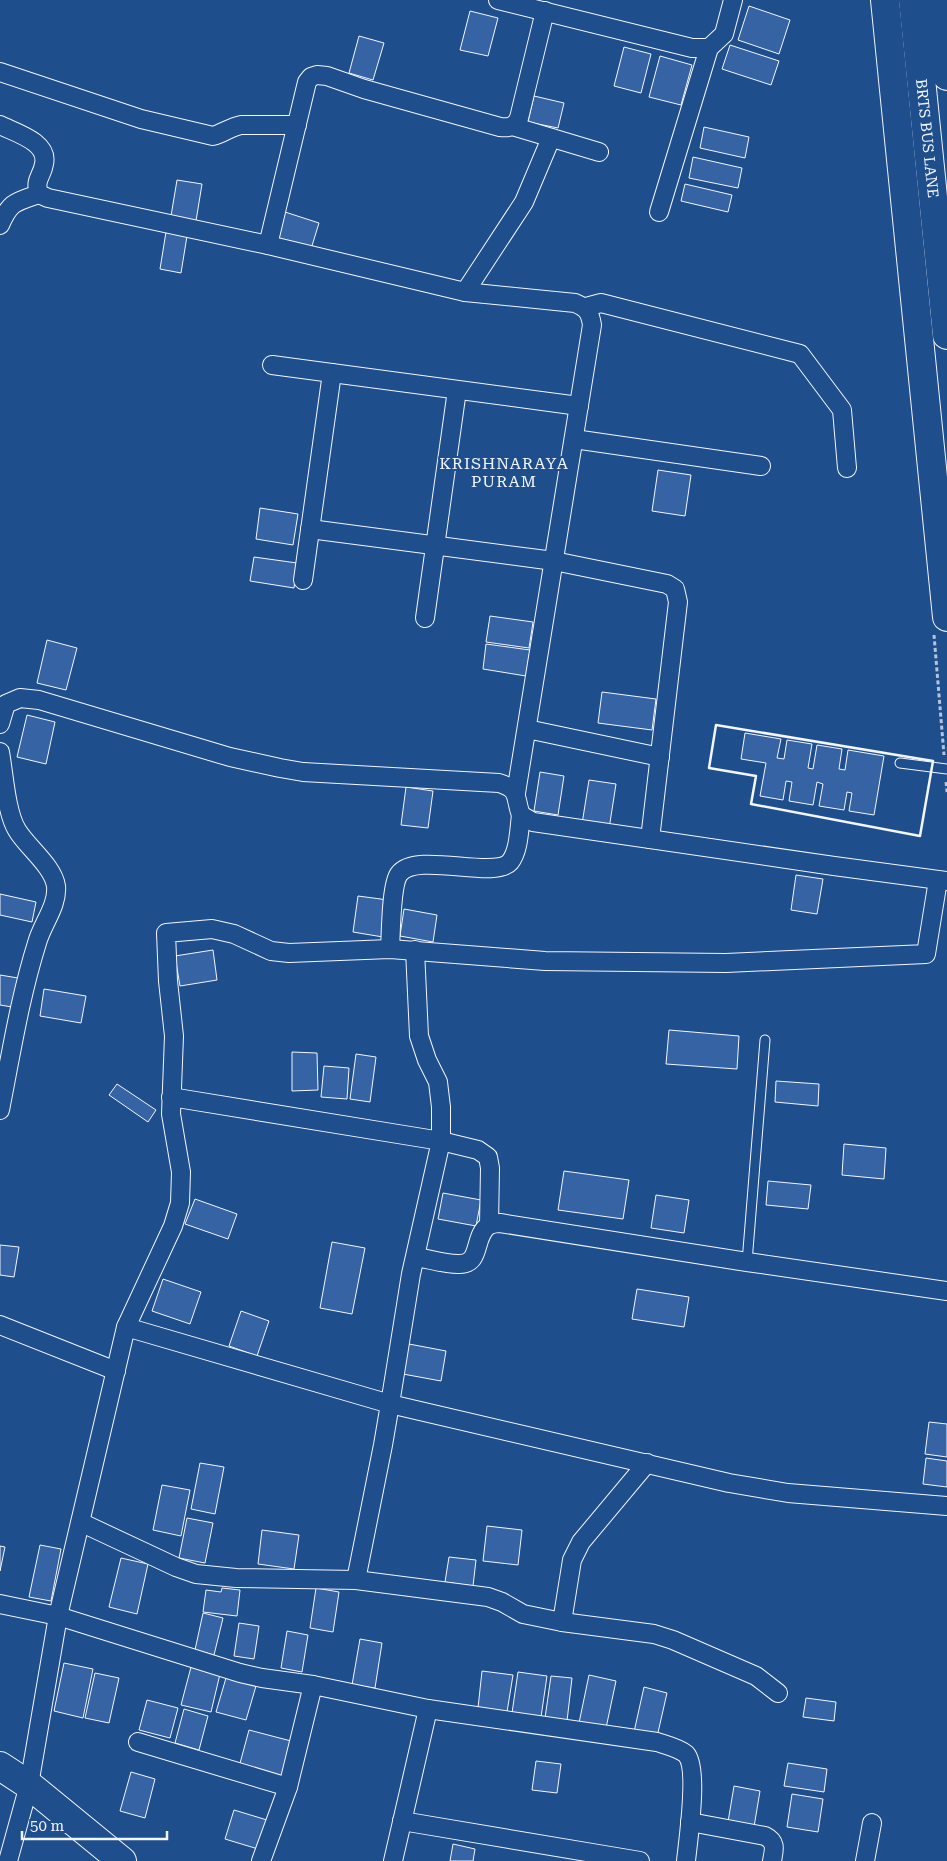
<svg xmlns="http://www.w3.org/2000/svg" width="947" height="1861" viewBox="0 0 947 1861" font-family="'Roboto Serif',serif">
<rect width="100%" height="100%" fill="#1f4e8c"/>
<g fill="#3563a3" stroke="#f2f6ff">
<polygon points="749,6 790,20 779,54 738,40"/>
<polygon points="470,11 498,18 488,56 460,50"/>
<polygon points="359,36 384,43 373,80 349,73"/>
<polygon points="730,45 779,61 771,85 722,69"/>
<polygon points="624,47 651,54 641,93 614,86"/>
<polygon points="660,56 692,65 681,105 649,97"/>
<polygon points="534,96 564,103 558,128 528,122"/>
<polygon points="704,127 749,137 745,158 700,148"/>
<polygon points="693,157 742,168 738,188 689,178"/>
<polygon points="177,180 202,184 196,221 171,216"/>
<polygon points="685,184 732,195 728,212 681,201"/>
<polygon points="285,212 319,223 311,249 277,238"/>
<polygon points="166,232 187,236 181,273 160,269"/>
<polygon points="658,470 691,475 685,516 652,511"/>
<polygon points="260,508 298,514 293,545 256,539"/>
<polygon points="254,557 297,563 294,588 250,581"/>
<polygon points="490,616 533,622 529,648 486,642"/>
<polygon points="47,640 77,648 66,690 37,683"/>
<polygon points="486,644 530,650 526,676 483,669"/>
<polygon points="602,692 656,699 652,730 598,723"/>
<polygon points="27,715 55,722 46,764 17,757"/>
<polygon points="745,733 781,739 777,758 784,759 787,740 812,744 808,768 813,769 817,745 842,749 839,769 845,770 848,750 884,756 874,815 849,811 852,793 847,792 844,810 819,806 823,784 817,782 813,805 789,801 792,782 786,781 783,800 760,796 766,763 741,759"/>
<polygon points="540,772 564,776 558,815 534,811"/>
<polygon points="589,780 616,784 609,829 582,824"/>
<polygon points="406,787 433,791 428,828 401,825"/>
<polygon points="796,875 823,879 817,914 791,910"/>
<polygon points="0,894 36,902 32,922 0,915"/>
<polygon points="358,896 388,900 383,937 353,932"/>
<polygon points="404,909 437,915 433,942 400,936"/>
<polygon points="213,950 217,980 180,986 175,956"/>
<polygon points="0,975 18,978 12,1007 0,1005"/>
<polygon points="44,989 86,996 81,1023 40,1016"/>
<polygon points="669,1030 739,1036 737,1069 666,1064"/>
<polygon points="292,1052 317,1053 318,1090 292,1091"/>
<polygon points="356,1054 376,1057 370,1102 350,1099"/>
<polygon points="324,1066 349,1068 347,1099 321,1097"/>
<polygon points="776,1081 819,1084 818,1106 775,1102"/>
<polygon points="117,1084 156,1110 148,1122 109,1095"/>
<polygon points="844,1144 886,1148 884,1179 842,1175"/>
<polygon points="564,1171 629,1180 623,1219 558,1210"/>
<polygon points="768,1181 811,1185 808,1209 766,1205"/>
<polygon points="443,1193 481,1200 476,1226 438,1219"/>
<polygon points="656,1195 689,1200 684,1233 651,1228"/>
<polygon points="195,1199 237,1214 228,1239 185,1224"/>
<polygon points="332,1242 365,1248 352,1314 320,1308"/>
<polygon points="0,1245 19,1247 14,1277 0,1275"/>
<polygon points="163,1279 201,1292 190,1324 152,1311"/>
<polygon points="637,1289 689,1297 684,1327 632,1319"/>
<polygon points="241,1311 269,1321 257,1356 229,1346"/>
<polygon points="409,1344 446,1351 441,1381 403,1374"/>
<polygon points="929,1422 947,1424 947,1457 925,1454"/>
<polygon points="926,1458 947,1461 947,1487 923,1484"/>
<polygon points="200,1463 224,1467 215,1514 191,1509"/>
<polygon points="162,1485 190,1490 181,1536 153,1530"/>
<polygon points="187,1518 213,1523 205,1563 179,1558"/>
<polygon points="487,1526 522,1530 518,1565 483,1561"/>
<polygon points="262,1530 299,1535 294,1569 258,1564"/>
<polygon points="40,1545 61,1549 51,1601 29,1597"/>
<polygon points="0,1546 5,1547 0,1571"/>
<polygon points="449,1557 476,1560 473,1586 445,1582"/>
<polygon points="121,1558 148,1564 137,1614 109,1607"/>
<polygon points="222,1588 240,1590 237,1616 203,1612 206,1590 221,1592"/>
<polygon points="316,1588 339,1592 333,1632 310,1628"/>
<polygon points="203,1613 223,1618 214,1655 195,1650"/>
<polygon points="239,1623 259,1626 254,1659 234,1656"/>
<polygon points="287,1631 308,1635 302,1672 281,1668"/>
<polygon points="360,1639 382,1643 375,1688 352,1685"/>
<polygon points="64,1663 93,1669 83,1718 54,1711"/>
<polygon points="191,1667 220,1674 211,1712 181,1705"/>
<polygon points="482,1671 513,1675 507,1712 478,1708"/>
<polygon points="518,1672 547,1676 541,1717 512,1713"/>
<polygon points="95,1673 119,1678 109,1723 85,1718"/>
<polygon points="589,1675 616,1681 606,1728 579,1723"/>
<polygon points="551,1676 572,1678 567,1721 545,1718"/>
<polygon points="226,1678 256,1686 246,1720 216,1712"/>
<polygon points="644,1687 667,1693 657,1737 634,1732"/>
<polygon points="806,1698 836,1702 834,1721 803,1717"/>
<polygon points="147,1700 178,1708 170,1738 139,1730"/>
<polygon points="184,1709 208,1716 199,1750 175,1743"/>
<polygon points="249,1730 291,1741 282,1777 239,1767"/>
<polygon points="536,1761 561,1764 557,1793 532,1790"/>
<polygon points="788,1763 827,1769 824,1792 784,1786"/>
<polygon points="131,1772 155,1779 145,1818 120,1811"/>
<polygon points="734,1786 760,1791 754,1827 728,1822"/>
<polygon points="792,1794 823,1799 818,1832 787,1827"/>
<polygon points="234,1810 267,1820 258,1849 225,1839"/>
<polygon points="453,1844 475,1849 473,1861 450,1861"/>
</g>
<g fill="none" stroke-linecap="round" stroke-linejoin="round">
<defs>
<g id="service">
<polyline points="900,763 947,769"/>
<polyline points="747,1262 765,1040"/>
</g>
<g id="minor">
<polyline points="498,0 692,48 709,48 724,34 733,0"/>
<path d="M0,72L141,119L213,136C223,133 231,127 241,125H297"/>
<path d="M0,125C16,133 49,142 44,164C42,177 34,179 39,194L48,198L268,245L465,292L575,303C587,308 590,312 592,325L516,793"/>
<polyline points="512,126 599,152"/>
<polyline points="659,212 709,48"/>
<path d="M0,225C10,202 15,202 39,194"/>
<path d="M268,245L307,82L311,77L317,75L327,76L364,89L500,127C509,128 515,127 519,118L545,11"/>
<polyline points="465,292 524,202 551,138"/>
<polyline points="586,307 601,303 800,354 842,410 847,468"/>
<polyline points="272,365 579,406"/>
<polyline points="574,439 761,466"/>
<polyline points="310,529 554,561 667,584 675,589 678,602 650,839"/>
<polyline points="303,580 332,373"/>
<polyline points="425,618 457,390"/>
<path d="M0,724L6,704L20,698L39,700L230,757L280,768L303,772L499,783C521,790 514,797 521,815L533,822L834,866L947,881"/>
<polyline points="527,729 660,757"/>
<path d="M0,752C4,774 6,812 17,830C27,847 53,866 56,886C58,906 42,924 37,943C20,997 11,1054 0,1110"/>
<path d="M390,949C391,933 391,885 399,874C416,851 495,880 510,862C519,851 519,830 521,815"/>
<polyline points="415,950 419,1036 427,1060 438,1082 441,1107 441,1141 411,1274 390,1404 729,1483 788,1493 947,1506"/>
<polyline points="171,1097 441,1141 478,1150 488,1157 490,1168 489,1225"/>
<path d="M416,1257C429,1259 444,1264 458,1264C483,1265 472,1236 489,1225C492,1224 497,1223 500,1223L747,1262L947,1291"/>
<polyline points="0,1325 116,1371"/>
<polyline points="126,1327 173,1226 180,1203 181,1172 171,1114 174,1036 168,981 166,933 212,929 234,934 271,951 289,953 390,949 545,961 726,963 926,954 938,880"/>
<polyline points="356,1580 488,1597 502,1602 523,1614 562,1622 654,1634 673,1640 756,1676 778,1693"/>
<path d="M0,1604L58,1616L240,1673L262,1678L313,1685L428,1709L657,1742C666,1745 679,1748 686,1754C699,1768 688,1841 686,1861"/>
<polyline points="562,1622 572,1560 581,1542 647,1463"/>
<polyline points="138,1742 288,1787"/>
<polyline points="402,1821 640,1861"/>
<path d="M690,1822L765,1836C777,1842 774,1850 772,1861"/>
<polyline points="8,1861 29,1785 58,1616 126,1327 390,1404 383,1445 356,1580 236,1578 196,1574 176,1567 80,1522"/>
<polyline points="261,1861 288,1787 313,1685"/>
<polyline points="393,1861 428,1709"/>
<polyline points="865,1861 872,1823"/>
</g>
<g id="primary">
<polyline points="885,0 947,617"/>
<path id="s1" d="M913,0L947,335"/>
<polyline points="940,0 947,76"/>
<polyline points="0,1766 29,1785 122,1861"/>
</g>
</defs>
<use href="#service" stroke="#f2f6ff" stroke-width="11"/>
<use href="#minor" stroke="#f2f6ff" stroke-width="20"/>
<use href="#primary" stroke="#f2f6ff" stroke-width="30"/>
<g stroke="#b3c4dc" stroke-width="3" stroke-dasharray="4 2.5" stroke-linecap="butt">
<polyline points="934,635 944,755"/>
<polyline points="946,782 947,792"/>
</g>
<use href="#service" stroke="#1f4e8c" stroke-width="9"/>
<use href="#minor" stroke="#1f4e8c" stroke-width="18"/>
<use href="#primary" stroke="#1f4e8c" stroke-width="28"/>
<polygon stroke="#f2f6ff" stroke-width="2.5" points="716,725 933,761 920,836 751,804 756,776 709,768"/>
</g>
<g text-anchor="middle" stroke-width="4" stroke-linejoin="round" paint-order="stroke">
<g font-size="15" fill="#f2f6ff" stroke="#1f4e8c">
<text dy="5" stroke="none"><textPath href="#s1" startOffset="139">BRTS BUS LANE</textPath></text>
</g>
<g font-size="16" letter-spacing="1" fill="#f2f6ff" stroke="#1f4e8c">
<text x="504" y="469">KRISHNARAYA<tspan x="504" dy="18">PURAM</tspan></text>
</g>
</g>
<path d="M22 1831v8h145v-8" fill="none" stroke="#f2f6ff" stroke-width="2.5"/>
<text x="30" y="1831" font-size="15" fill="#f2f6ff" stroke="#1f4e8c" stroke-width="4" paint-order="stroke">50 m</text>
</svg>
